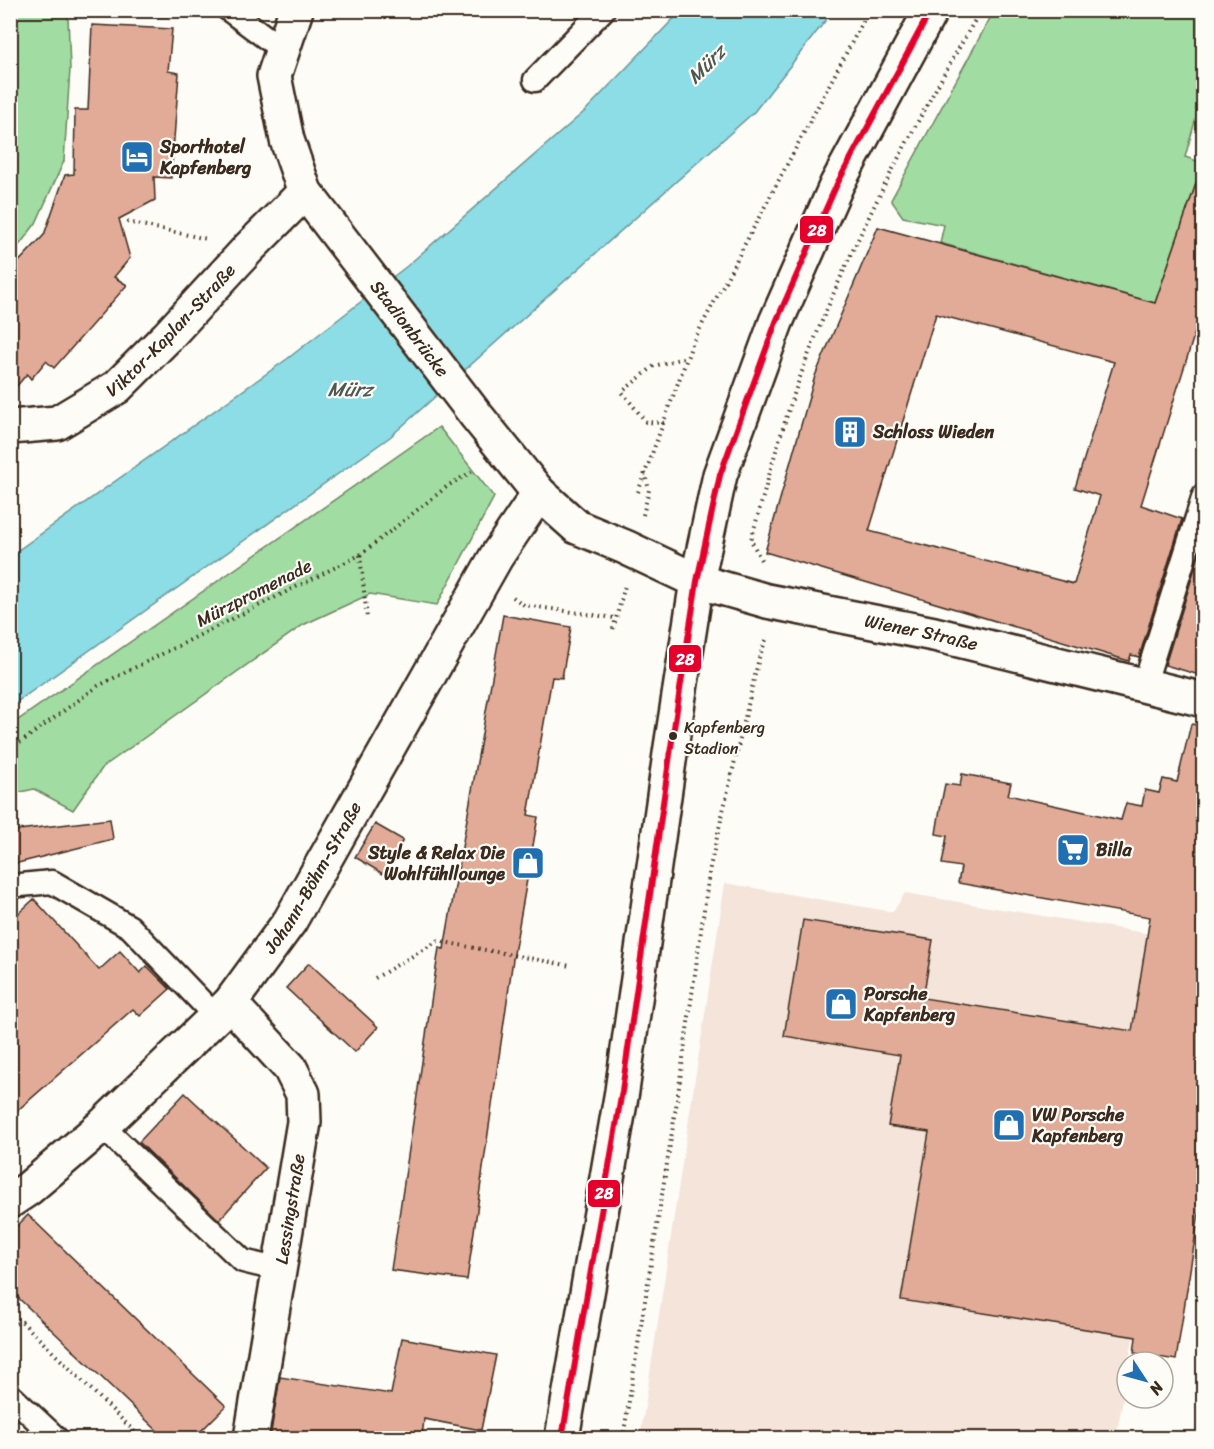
<svg xmlns="http://www.w3.org/2000/svg" width="1214" height="1449" viewBox="0 0 1214 1449" font-family="Sriracha,sans-serif">
<rect width="100%" height="100%" fill="#fdfcf7"/>
<filter id="ink" filterUnits="userSpaceOnUse"><feTurbulence type="fractalNoise" baseFrequency=".0167" numOctaves="2"/><feDisplacementMap in="SourceGraphic" scale="12" xChannelSelector="R" yChannelSelector="G"/><feConvolveMatrix kernelMatrix="1 2 1 2 8 2 1 2 1" color-interpolation-filters="sRGB"/></filter>
<g filter="url(#ink)">
<polygon fill="#f5e4da" points="725,883 893,912 905,893 1199,942 1129,1362 1127,1362 1127,1375 1116,1438 643,1438 641,1432"/>
<g fill="#a1dca2" stroke="#6e8360" stroke-width="1.5">
<polygon points="11,10 164,10 167,17 68,16 70,69 64,161 36,223 11,256"/>
<polygon points="994,11 1203,11 1203,93 1185,157 1203,163 1155,303 940,243 944,225 903,217 891,200"/>
<polygon points="439,427 494,497 437,605 370,594 303,625 103,767 73,810 34,789 11,794 11,725"/>
</g>
<polygon fill="#8cdde6" stroke="#6c9596" stroke-width="1.5" points="681,11 833,11 754,112 390,437 11,706 10,556 287,359 407,266 585,111"/>
<g fill="#e1ab98" stroke="#3b2a1e" stroke-width="1.5" fill-rule="evenodd">
<polygon points="92,25 172,29 168,71 179,73 171,178 154,177 155,200 119,219 130,258 114,277 127,285 54,368 46,361 31,379 27,374 10,394 10,271 44,235 65,175 74,174 75,110 88,110"/>
<path d="M1198,178L1203,179V307L1141,505L1182,519L1139,657L1131,655L1129,661L765,552L815,376L878,227L1155,303ZM936,314L1114,362L1075,488L1100,496L1074,584L869,531Z"/>
<polygon points="1203,542 1203,676 1165,665"/>
<polygon points="503,615 571,627 562,678 552,677 528,815 538,817 513,959 467,1280 391,1270 439,948 444,949"/>
<polygon points="1191,724 1203,726 1203,1187 1176,1360 1134,1353 1136,1337 901,1300 929,1132 888,1126 900,1055 784,1036 803,920 933,940 923,998 1132,1031 1150,917 958,883 961,867 942,864 947,836 936,834 940,809 945,784 960,786 962,774 1011,783 1008,795 1121,820 1126,803 1142,806 1145,790 1159,793 1163,779 1177,782"/>
<polygon points="110,819 113,839 10,865 10,831"/>
<polygon points="375,824 403,840 383,874 355,857"/>
<polygon points="34,899 99,970 120,951 140,973 147,966 170,989 140,1016 133,1009 10,1117 10,921"/>
<polygon points="309,963 378,1027 355,1052 286,988"/>
<polygon points="185,1093 266,1168 219,1220 139,1142"/>
<polygon points="28,1215 226,1406 194,1438 165,1438 10,1290 10,1233"/>
<polygon points="402,1338 496,1355 481,1430 424,1419 422,1438 270,1438 280,1377 391,1394"/>
</g>
<g fill="none" stroke-linecap="round" stroke-linejoin="round">
<defs>
<g id="lane">
<polyline points="229,10 284,51"/>
<polyline points="535,80 603,10"/>
<polyline points="1144,686 1204,495"/>
<polyline points="10,886 52,882 130,927 216,1017"/>
<polyline points="102,1126 243,1261 280,1270"/>
<polyline points="10,1395 56,1438"/>
</g>
<g id="street">
<path id="s1" d="M296,10L274,76L287,140L305,192L475,414L539,493L577,527L625,547L697,581L767,601L934,634L1204,700"/>
<path id="s2" d="M10,427L57,423L117,387L167,337L249,248L305,192"/>
<polyline points="230,1003 290,1068 303,1094 304,1122 251,1438"/>
<path id="s3" d="M10,1201L28,1189L102,1126L230,1003L290,921L496,557L539,493"/>
</g>
<polyline id="primary" points="562,1438 622,1091 671,747 697,581 720,475 776,322 837,184 931,10"/>
</defs>
<use href="#lane" stroke="#3b2a1e" stroke-width="27"/>
<use href="#street" stroke="#3b2a1e" stroke-width="38"/>
<use href="#primary" stroke="#3b2a1e" stroke-width="38"/>
<g stroke="#3b2a1e" stroke-width="4" stroke-dasharray="1.5 4.5" stroke-linecap="butt">
<polyline points="127,222 207,239"/>
<polyline points="664,423 646,422 622,392 654,366 687,357"/>
<polyline points="638,492 693,342 869,10"/>
<polyline points="643,515 649,490 645,473"/>
<polyline points="360,555 367,618"/>
<path d="M761,560L751,540C767,483 782,425 803,369C850,244 913,126 981,10"/>
<polyline points="513,597 524,605 614,618"/>
<polyline points="613,629 625,586"/>
<polyline points="10,750 98,686 360,555 449,485 473,471"/>
<polyline points="375,978 438,941 571,966"/>
<polyline points="10,1325 22,1322 141,1438"/>
<polyline points="623,1438 677,1101 710,867 759,658 767,637"/>
</g>
<use href="#lane" stroke="#fdfcf7" stroke-width="22"/>
<use href="#street" stroke="#fdfcf7" stroke-width="33"/>
<use href="#primary" stroke="#fdfcf7" stroke-width="33"/>
<defs>
<polyline id="bus-1" points="562,1438 622,1091 671,747 697,581 720,475 776,322 837,184 931,10"/>
</defs>
<use href="#bus-1" stroke="#fdfcf7" stroke-width="10"/>
<use href="#bus-1" stroke="#e4002b" stroke-width="6"/>
</g>
</g>
<defs>
<symbol id="hotel-square" viewBox="-11 -11 22 22"><rect x="-9" y="-9" width="18" height="18" rx="4" fill="#1f6fb2" stroke="#fdfcf7"/><path d="M-6-4.5h1.5V1H6V5H4.5V3h-9V5H-6ZM-4 0a1.8 1.8 0 1 1 3.6 0ZM.5 0V-2.5h3Q6-2.5 6 0Z" fill="#fff"/></symbol>
<symbol id="building-square" viewBox="-11 -11 22 22"><rect x="-9" y="-9" width="18" height="18" rx="4" fill="#1f6fb2" stroke="#fdfcf7"/><path d="M-4-6H4V6H1V3H-1V6H-4ZM-2.5-4.3h1.7v1.8h-1.7ZM.8-4.3h1.7v1.8H.8ZM-2.5-1h1.7V.8h-1.7ZM.8-1h1.7V.8H.8Z" fill="#fff"/></symbol>
<symbol id="supermarket-square" viewBox="-11 -11 22 22"><rect x="-9" y="-9" width="18" height="18" rx="4" fill="#1f6fb2" stroke="#fdfcf7"/><path d="M-6-5.5h2.5l.6 2H6L4.5 2H-2.5L-4.4-4H-6ZM-1.5 3.2a1.3 1.3 0 1 0 .1 0ZM3 3.2a1.3 1.3 0 1 0 .1 0Z" fill="#fff"/></symbol>
<symbol id="shop-square" viewBox="-11 -11 22 22"><rect x="-9" y="-9" width="18" height="18" rx="4" fill="#1f6fb2" stroke="#fdfcf7"/><path d="M-5-2.5h2.3a2.7 3.5 0 0 1 5.4 0H5L5.5 6h-11ZM-1.5-2.5h3a1.5 2.3 0 0 0-3 0Z" fill="#fff"/></symbol>
</defs>
<g fill-rule="evenodd">
<use href="#hotel-square" x="118" y="138" width="38" height="38"/>
<use href="#building-square" x="831" y="413" width="38" height="38"/>
<use href="#supermarket-square" x="1054" y="831" width="38" height="38"/>
<use href="#shop-square" x="509" y="844" width="38" height="38"/>
<use href="#shop-square" x="822" y="985" width="38" height="38"/>
<use href="#shop-square" x="990" y="1106" width="38" height="38"/>
</g>
<circle fill="#3b2a1e" stroke="#fdfcf7" stroke-width="2" cx="673" cy="736" r="5"/>
<g text-anchor="middle" stroke-width="4.5" stroke-linejoin="round" paint-order="stroke">
<g font-size="16" fill="#3b2a1e" stroke="#fdfcf7" text-anchor="start">
<text x="684" y="733">Kapfenberg<tspan x="684" dy="21">Stadion</tspan></text>
</g>
<g font-size="18" font-weight="bold" fill="#3b2a1e" stroke="#fdfcf7" text-anchor="start">
<text x="160" y="153">Sporthotel<tspan x="160" dy="21">Kapfenberg</tspan></text>
<text x="873" y="438">Schloss Wieden</text>
<text x="1096" y="856">Billa</text>
<text x="505" y="859" text-anchor="end">Style &amp; Relax Die<tspan x="505" dy="21">Wohlfühllounge</tspan></text>
<text x="864" y="1000">Porsche<tspan x="864" dy="21">Kapfenberg</tspan></text>
<text x="1032" y="1121">VW Porsche<tspan x="1032" dy="21">Kapfenberg</tspan></text>
</g>
<g font-size="18" fill="#3b2a1e" stroke="#fdfcf7">
<text dy="6" stroke="none"><textPath href="#s1" startOffset="362">Stadionbrücke</textPath></text>
<text dy="6" stroke="none"><textPath href="#s2" startOffset="195">Viktor-Kaplan-Straße</textPath></text>
<text transform="translate(254 593) rotate(-27)" y="6">Mürzpromenade</text>
<text dy="6" stroke="none"><textPath href="#s1" startOffset="984">Wiener Straße</textPath></text>
<text dy="6" stroke="none"><textPath href="#s3" startOffset="447">Johann-Böhm-Straße</textPath></text>
<text transform="translate(290 1209) rotate(-81)" y="6">Lessingstraße</text>
</g>
<g font-size="20" font-style="italic" fill="#4f5750" stroke="#fdfcf7">
<text transform="translate(706 64) rotate(-45)" y="7">Mürz</text>
<text x="350" y="396">Mürz</text>
</g>
</g>
<g stroke="#fdfcf7" stroke-width="2">
<rect x="799" y="215" width="35" height="29" rx="6" fill="#e4002b"/>
<rect x="668" y="644" width="34" height="29" rx="6" fill="#e4002b"/>
<rect x="587" y="1179" width="34" height="29" rx="6" fill="#e4002b"/>
</g>
<g font-size="16" text-anchor="middle" font-weight="bold" fill="#fff">
<text x="817" y="236">28</text>
<text x="685" y="665">28</text>
<text x="604" y="1199">28</text>
</g>
<rect width="1214" height="1449" fill="none" stroke="#fdfcf7" stroke-width="36"/>
<rect x="18" y="18" width="1178" height="1413" fill="none" stroke="#3b2a1e" stroke-width="2" filter="url(#ink)"/>
<g transform="translate(1145 1380) rotate(126)"><circle r="28" fill="#fdfcf7" stroke="#afa8a0" stroke-width="1.5"/>
<path d="M0-4.5L10 22L0 15L-10 22Z" fill="#1f6fb2"/>
<text y="-9" font-size="16" font-weight="bold" text-anchor="middle" fill="#3b2a1e">N</text>
</g>
</svg>
